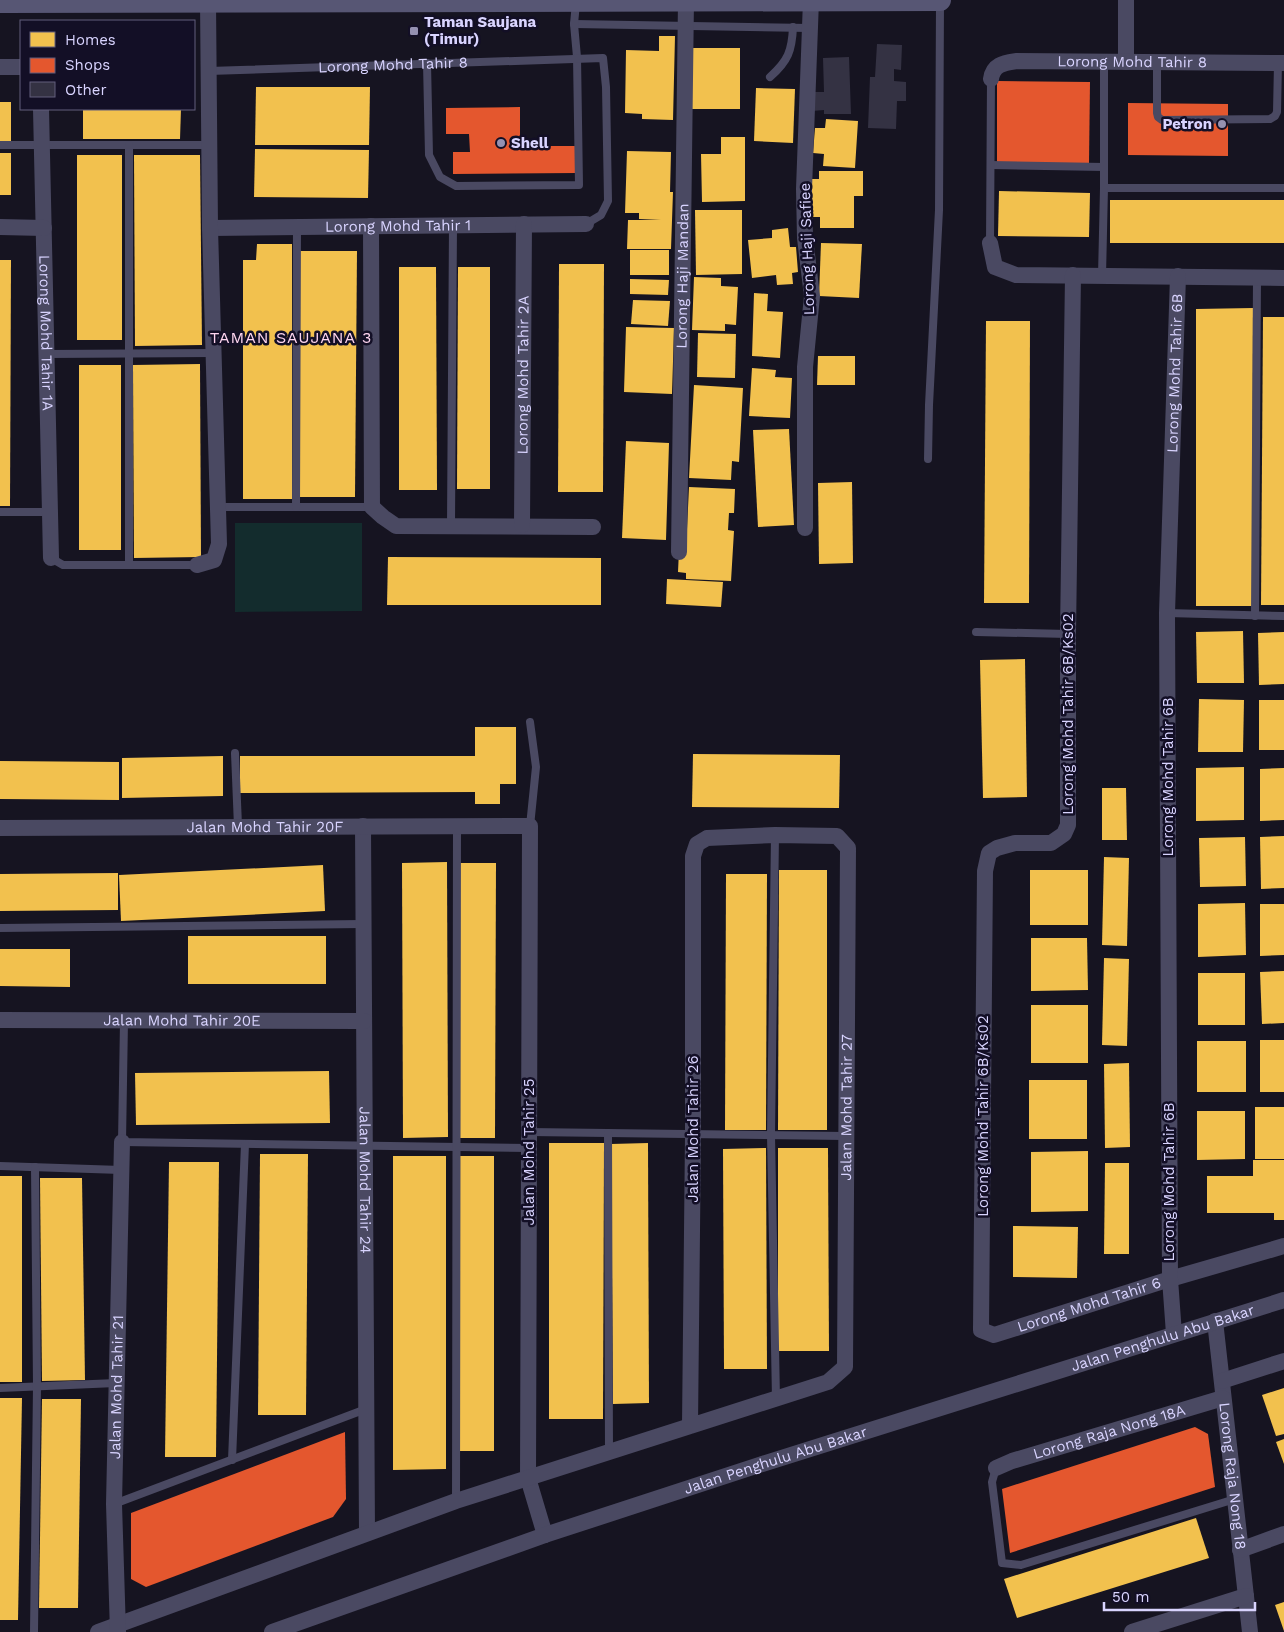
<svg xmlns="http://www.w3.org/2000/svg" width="1284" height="1632" viewBox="0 0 1284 1632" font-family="'Work Sans',sans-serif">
<rect width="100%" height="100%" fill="#161421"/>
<polygon fill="#132c2d" points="235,523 362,523 362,611 235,612"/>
<g fill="#f2c14e">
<polygon points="659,36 675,36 673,120 642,119 642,114 625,113 626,50 659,51"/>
<polygon points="691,48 740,48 740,109 690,109"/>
<polygon points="256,87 370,87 369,145 255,145"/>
<polygon points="756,88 795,89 793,143 754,141"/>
<rect x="0" y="102" width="11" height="39"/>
<polygon points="83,109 181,109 180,139 83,139"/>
<polygon points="826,119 858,121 855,168 823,166 824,154 813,153 815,128 825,128"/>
<polygon points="721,137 745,137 745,201 702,202 701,154 721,154"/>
<polygon points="255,149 369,150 368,198 254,197"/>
<polygon points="627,151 671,152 670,192 673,192 671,249 627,249 628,220 661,220 639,219 639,213 625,213"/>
<rect x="0" y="153" width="11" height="42"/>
<rect x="77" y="155" width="45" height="185"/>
<polygon points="134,155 200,155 202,345 135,346"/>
<polygon points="819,171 863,171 863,196 854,196 854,228 820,228 820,217 809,217 810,179 819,179"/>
<polygon points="999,191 1090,193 1089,237 998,236"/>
<rect x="1110" y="200" width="174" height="43"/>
<polygon points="695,210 742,210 742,274 696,275"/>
<polygon points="788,228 790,247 796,247 798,272 792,273 793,284 777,285 776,275 752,278 748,240 772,238 772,230"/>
<polygon points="821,243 862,244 859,298 819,296"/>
<polygon points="257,244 292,244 292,499 243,499 243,260 256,260"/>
<rect x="630" y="250" width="39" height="25"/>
<polygon points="300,251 357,251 355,497 297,497"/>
<polygon points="0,260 11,260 10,506 0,506"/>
<polygon points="559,264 604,264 603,492 558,492"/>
<polygon points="399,267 436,267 437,490 399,490"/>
<polygon points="458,267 490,267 490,489 457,489"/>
<polygon points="694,277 721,278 721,286 738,287 736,325 725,324 725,331 692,330"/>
<polygon points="630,279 669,280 668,295 630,294"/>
<polygon points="754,293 768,294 767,311 783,312 780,358 752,356"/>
<polygon points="633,300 670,301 668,326 631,324"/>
<polygon points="1253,308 1252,606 1196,606 1196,309"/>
<polygon points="1263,317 1284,317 1284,605 1261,605"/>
<polygon points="986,321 1030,321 1029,603 984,603"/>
<polygon points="626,327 674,328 672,394 624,392"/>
<polygon points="698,333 736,334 735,378 697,377"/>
<polygon points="818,356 855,356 855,385 817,385"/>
<polygon points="200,364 201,557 134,558 133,365"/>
<rect x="79" y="365" width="42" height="185"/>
<polygon points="752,368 776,370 775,377 792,378 790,418 749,416"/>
<polygon points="694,385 743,388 739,462 732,461 731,480 689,478"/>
<polygon points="789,429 794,525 758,527 753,430"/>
<polygon points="626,441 669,443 666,540 622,538"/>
<polygon points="852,482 853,563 819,564 818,483"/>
<polygon points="689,487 735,489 734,513 729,513 728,530 734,531 731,581 686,579 686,573 678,572 680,528 687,529"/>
<polygon points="388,557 601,558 601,605 387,605"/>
<polygon points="667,579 723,582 721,607 666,604"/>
<polygon points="1243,631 1244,683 1197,683 1196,632"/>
<polygon points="1284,632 1284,684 1259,685 1258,633"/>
<polygon points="1025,659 1027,797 983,798 980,660"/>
<polygon points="1199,699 1244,700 1243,752 1198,752"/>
<rect x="1259" y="700" width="25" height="50"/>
<polygon points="475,727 516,727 516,784 500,784 500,804 475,804 475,792 240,793 240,756 475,756"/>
<polygon points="693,754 840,755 839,808 692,807"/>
<polygon points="223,756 223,796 122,798 122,758"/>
<polygon points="0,761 119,762 119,800 0,799"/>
<polygon points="1244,767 1244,820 1196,821 1196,768"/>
<polygon points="1284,768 1284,820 1260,821 1260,769"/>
<polygon points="1102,788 1126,788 1127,840 1102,840"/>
<polygon points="1284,836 1284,888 1261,889 1260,837"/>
<polygon points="1245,837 1246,886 1200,887 1199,838"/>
<polygon points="1104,857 1129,858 1127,946 1102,945"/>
<polygon points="447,862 448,1137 403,1138 402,863"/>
<polygon points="459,863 496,863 495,1138 459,1138"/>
<polygon points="323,865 325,911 121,921 119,875"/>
<polygon points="779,870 827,870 827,1130 778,1130"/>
<rect x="1030" y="870" width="58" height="55"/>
<polygon points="118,873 118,910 0,911 0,874"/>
<polygon points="726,874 767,874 766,1130 725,1130"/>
<polygon points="1245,903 1246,955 1198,957 1198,904"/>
<polygon points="1260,904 1284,904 1284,955 1260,956"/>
<rect x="188" y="936" width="138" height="48"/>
<polygon points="1031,938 1087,938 1088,990 1031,991"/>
<polygon points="0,949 70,949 70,987 0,986"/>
<polygon points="1104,958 1129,959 1127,1046 1102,1045"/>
<polygon points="1284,971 1284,1023 1262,1024 1260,972"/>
<rect x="1198" y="973" width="47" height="52"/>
<rect x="1031" y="1005" width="57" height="58"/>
<rect x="1260" y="1040" width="24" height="52"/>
<rect x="1197" y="1041" width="49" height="51"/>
<polygon points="1129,1063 1130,1147 1105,1148 1104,1064"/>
<polygon points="329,1071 330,1123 136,1125 135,1073"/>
<rect x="1029" y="1080" width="58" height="59"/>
<rect x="1255" y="1107" width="29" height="52"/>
<polygon points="1197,1111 1245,1111 1245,1159 1197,1160"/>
<polygon points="549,1143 604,1143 603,1419 549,1419"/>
<polygon points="648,1143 649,1403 613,1404 611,1144"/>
<polygon points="766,1148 767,1369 724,1369 723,1149"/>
<polygon points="778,1148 828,1148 829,1351 778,1351"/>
<polygon points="1088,1151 1088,1211 1031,1212 1031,1152"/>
<polygon points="260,1154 308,1154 306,1415 258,1415"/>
<polygon points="393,1156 446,1156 446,1469 393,1470"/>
<rect x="458" y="1156" width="36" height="295"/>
<polygon points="1253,1160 1284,1160 1284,1220 1274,1220 1274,1213 1207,1213 1207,1176 1253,1176"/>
<polygon points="169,1162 219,1162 216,1457 165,1457"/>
<polygon points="1105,1163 1129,1163 1129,1254 1104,1254"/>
<rect x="0" y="1176" width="22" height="206"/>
<polygon points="40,1178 82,1178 85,1380 42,1381"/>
<polygon points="1013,1226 1078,1227 1077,1278 1013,1277"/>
<polygon points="1284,1388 1284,1434 1276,1436 1262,1395"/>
<polygon points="0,1398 22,1398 18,1620 0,1620"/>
<polygon points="42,1399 81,1399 78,1608 39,1608"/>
<polygon points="1284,1439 1284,1464 1276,1442"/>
<polygon points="1196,1518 1209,1558 1017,1618 1004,1579"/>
<polygon points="1284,1602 1284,1631 1275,1605"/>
</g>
<g fill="#e4572e">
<polygon points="997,81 1090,82 1089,163 997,163"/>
<polygon points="1128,103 1228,104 1228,156 1128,155"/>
<polygon points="520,107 520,146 577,146 577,173 453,174 453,152 470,152 469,134 446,134 446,108"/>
<polygon points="1195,1427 1208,1434 1215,1487 1010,1553 1002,1489"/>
<polygon points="345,1432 346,1499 333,1517 146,1587 131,1579 131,1513"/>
</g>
<g fill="#343243">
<polygon points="877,44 902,45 901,70 894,69 894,81 906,82 906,101 897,101 896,129 868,128 870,77 875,77"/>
<polygon points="849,57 851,114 824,114 824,110 812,111 812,92 824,92 823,58"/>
</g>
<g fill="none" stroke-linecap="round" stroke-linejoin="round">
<g stroke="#4a4962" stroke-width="8">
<polyline points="574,24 809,28"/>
<polyline points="1157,62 1157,113 1158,117 1162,120 1270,119 1275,116 1277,112 1278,63"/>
<polyline points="427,63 429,155 440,177 456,186 579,185 577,57 574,24 576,3"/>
<path id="s1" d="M209,71L603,58L606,87L608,201L601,215L586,224"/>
<path d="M770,77C788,61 792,51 793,27"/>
<polyline points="0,145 209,145"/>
<polyline points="129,145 129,565"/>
<polyline points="991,165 1104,167"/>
<polyline points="1104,188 1284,188"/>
<polyline points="990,243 991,79"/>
<polyline points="1102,276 1104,188 1104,62"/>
<polyline points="47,354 213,353"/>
<polyline points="928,459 929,405 939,210 940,2"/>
<polyline points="218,507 372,507"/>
<polyline points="296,507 297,227"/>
<polyline points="0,512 50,512"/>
<polyline points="451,525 453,225"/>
<polyline points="51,558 63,565 197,565"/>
<polyline points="1167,613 1284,616"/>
<polyline points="1255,616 1257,278"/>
<polyline points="976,632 1068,634"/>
<polyline points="530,722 536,767 530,826"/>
<polyline points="235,753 238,826"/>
<polyline points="775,835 771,1135 776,1399"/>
<polyline points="0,928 363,924"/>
<polyline points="124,1021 122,1142 529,1148"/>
<polyline points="529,1132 846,1136"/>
<polyline points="608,1133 609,1452"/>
<polyline points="0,1166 121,1170"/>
<polyline points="0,1388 116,1383"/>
<polyline points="232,1460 245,1144"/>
<polyline points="996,1468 992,1482 1002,1563 1021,1565 1235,1499"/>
<polyline points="456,1501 457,826"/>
<polyline points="114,1504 366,1409"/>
<polyline points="34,1632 37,1386 35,1167"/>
</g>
<g stroke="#4a4962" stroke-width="16">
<polyline points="1126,62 1126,0"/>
<polyline points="0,67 21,67"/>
<path id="s2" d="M991,79C993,64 1004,63 1017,61L1284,63"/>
<path id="s3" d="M41,109L51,558"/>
<polyline points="371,226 372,507 383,517 396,526 593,527"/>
<polyline points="0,227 44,228"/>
<path id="s4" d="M210,228L586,224"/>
<polyline points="990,243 995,267 1016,275 1284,278"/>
<path id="s5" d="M1073,275L1068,634V825L1064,834L1051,843H1015L997,848L989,853L985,871L981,1330L994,1335L1170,1279L1284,1246"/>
<path id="s6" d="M522,525L524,224"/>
<polyline points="805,528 805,367 812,296 805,238 804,189 811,0"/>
<path id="s7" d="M679,552L686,0"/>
<polyline points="197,565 214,560 219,544 210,228 208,1"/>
<path id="s8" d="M363,826L367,1533"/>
<path id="s9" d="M0,828L530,826L528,1478L545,1535"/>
<path id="s10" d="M0,1020L364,1021"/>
<path id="s11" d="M1215,1321L1250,1632"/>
<path id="s12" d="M1174,1334L1170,1279L1167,613L1178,276"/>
<polyline points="1222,1381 1284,1361"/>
<path id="s13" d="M996,1468L1012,1461L1223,1398"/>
<polyline points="1240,1550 1284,1534"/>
<path id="s14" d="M98,1632L456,1501L828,1382L845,1367L848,848L837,836L775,835L707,838L697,844L693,856V1134L690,1426"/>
<path id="s15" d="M118,1632L114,1504L122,1142"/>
<path id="s16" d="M272,1632L545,1535L756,1466L1284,1300"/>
<polyline points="1132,1632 1246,1596"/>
</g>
<polyline stroke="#575674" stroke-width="22" points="0,2 940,0"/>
</g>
<g fill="#9591b1" stroke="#130f26" stroke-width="2">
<rect x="409" y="26" width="10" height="10" rx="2.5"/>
<circle cx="1222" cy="124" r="5"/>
<circle cx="501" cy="143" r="5"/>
</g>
<g text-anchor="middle" stroke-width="5" stroke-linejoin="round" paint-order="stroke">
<g font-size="15" font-weight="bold" fill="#d9d4ff" stroke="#130f26" text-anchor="start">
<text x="424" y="27">Taman Saujana<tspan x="424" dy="17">(Timur)</tspan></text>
<text x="1212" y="129" text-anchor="end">Petron</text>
<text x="511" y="148">Shell</text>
</g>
<g font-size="15" fill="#d9d4ff" stroke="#130f26">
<text dy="5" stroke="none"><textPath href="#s2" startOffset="150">Lorong Mohd Tahir 8</textPath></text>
<text dy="5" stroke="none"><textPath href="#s1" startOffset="184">Lorong Mohd Tahir 8</textPath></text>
<text dy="5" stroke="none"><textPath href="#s4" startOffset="188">Lorong Mohd Tahir 1</textPath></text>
<text transform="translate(807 249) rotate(-92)" y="5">Lorong Haji Safiee</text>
<text dy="5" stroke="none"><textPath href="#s7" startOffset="276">Lorong Haji Mandan</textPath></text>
<text dy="5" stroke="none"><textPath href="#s3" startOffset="224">Lorong Mohd Tahir 1A</textPath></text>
<text dy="5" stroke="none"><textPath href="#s12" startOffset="961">Lorong Mohd Tahir 6B</textPath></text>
<text dy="5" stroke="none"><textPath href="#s6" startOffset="150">Lorong Mohd Tahir 2A</textPath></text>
<text transform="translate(1068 714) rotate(-90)" y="5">Lorong Mohd Tahir 6B/Ks02</text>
<text transform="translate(1168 777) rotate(-90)" y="5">Lorong Mohd Tahir 6B</text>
<text dy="5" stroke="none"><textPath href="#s9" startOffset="265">Jalan Mohd Tahir 20F</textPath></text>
<text dy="5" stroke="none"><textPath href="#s10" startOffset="182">Jalan Mohd Tahir 20E</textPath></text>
<text dy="5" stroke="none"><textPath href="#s14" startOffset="1054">Jalan Mohd Tahir 27</textPath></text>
<text transform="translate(983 1116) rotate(-90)" y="5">Lorong Mohd Tahir 6B/Ks02</text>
<text transform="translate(693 1129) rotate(-90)" y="5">Jalan Mohd Tahir 26</text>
<text transform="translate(529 1152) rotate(-90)" y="5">Jalan Mohd Tahir 25</text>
<text dy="5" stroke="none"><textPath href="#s8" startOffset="354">Jalan Mohd Tahir 24</textPath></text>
<text transform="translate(1169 1182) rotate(-90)" y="5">Lorong Mohd Tahir 6B</text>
<text dy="5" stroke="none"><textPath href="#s5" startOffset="1231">Lorong Mohd Tahir 6</textPath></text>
<text dy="5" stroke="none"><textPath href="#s16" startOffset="938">Jalan Penghulu Abu Bakar</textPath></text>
<text dy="5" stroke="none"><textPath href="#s15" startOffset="245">Jalan Mohd Tahir 21</textPath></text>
<text dy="5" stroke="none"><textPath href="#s13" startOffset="119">Lorong Raja Nong 18A</textPath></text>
<text dy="5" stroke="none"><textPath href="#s16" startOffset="532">Jalan Penghulu Abu Bakar</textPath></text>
<text dy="5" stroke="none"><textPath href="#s11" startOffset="156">Lorong Raja Nong 18</textPath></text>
</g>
<g font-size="16" letter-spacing="1" fill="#ffd6f0" stroke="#130f26">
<text x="291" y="343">TAMAN SAUJANA 3</text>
</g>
</g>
<rect x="20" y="20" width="175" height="90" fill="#130f26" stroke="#625e7d"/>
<rect x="30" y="32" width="25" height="15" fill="#f2c14e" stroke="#625e7d"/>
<text x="65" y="45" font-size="15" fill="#d9d4ff">Homes</text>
<rect x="30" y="58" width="25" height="15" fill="#e4572e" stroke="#625e7d"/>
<text x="65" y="70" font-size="15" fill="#d9d4ff">Shops</text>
<rect x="30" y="82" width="25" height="15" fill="#343243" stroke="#625e7d"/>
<text x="65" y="95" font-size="15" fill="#d9d4ff">Other</text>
<path d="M1104 1602v8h151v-8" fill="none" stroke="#d9d4ff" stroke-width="2.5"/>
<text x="1112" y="1602" font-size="15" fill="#d9d4ff" stroke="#130f26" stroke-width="4" paint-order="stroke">50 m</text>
</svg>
